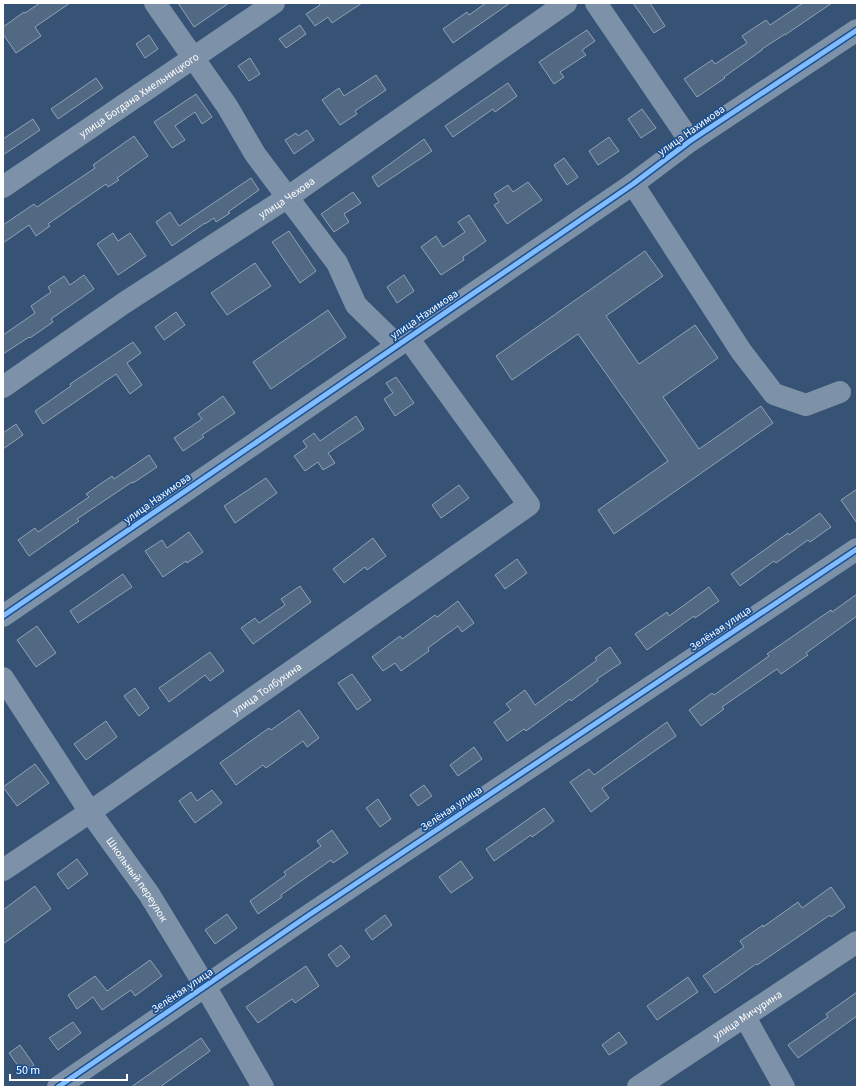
<svg xmlns="http://www.w3.org/2000/svg" width="860" height="1090" viewBox="0 0 860 1090" font-family="'Source Sans 3',sans-serif">
<rect width="100%" height="100%" fill="#365274"/>
<g fill="#526984" stroke="#92a2b6">
<polygon points="40,3 70,3 35,27 41,36 16,53 3,34 3,27 24,12 25,13"/>
<polygon points="178,3 229,3 194,27"/>
<polygon points="319,3 362,3 332,23 328,17 315,26 306,14 320,5"/>
<polygon points="486,3 510,3 453,43 443,29 467,12 469,15"/>
<polygon points="633,3 650,3 665,26 654,33"/>
<polygon points="803,3 832,3 785,35 785,34 762,49 762,50 724,77 725,78 697,97 684,79 712,60 715,64 747,43 742,36 766,20 770,25"/>
<polygon points="300,25 306,34 286,48 279,39"/>
<polygon points="587,30 595,41 582,50 586,55 560,72 564,77 554,84 539,62"/>
<polygon points="149,35 158,49 145,58 136,44"/>
<polygon points="250,58 260,74 249,81 238,66"/>
<polygon points="376,75 386,90 355,111 357,114 340,125 322,100 339,88 344,96"/>
<polygon points="96,78 103,88 58,119 51,109"/>
<polygon points="508,83 517,96 495,112 493,109 453,137 445,126"/>
<polygon points="196,94 212,117 202,124 195,112 175,126 185,140 172,148 154,122"/>
<polygon points="642,109 656,128 641,138 628,119"/>
<polygon points="33,119 40,130 3,155 3,139"/>
<polygon points="307,130 314,140 294,154 285,140 296,133 298,136"/>
<polygon points="134,136 148,156 117,178 119,180 108,187 106,184 48,224 50,226 36,236 29,225 3,243 3,225 34,204 37,207 95,168 93,165"/>
<polygon points="609,137 619,151 598,165 589,151"/>
<polygon points="424,139 432,151 378,187 372,177"/>
<polygon points="564,158 578,177 567,185 554,165"/>
<polygon points="251,178 259,190 228,212 230,213 216,222 214,218 205,224 205,223 172,246 156,222 170,212 179,226"/>
<polygon points="528,182 542,200 507,224 494,205 499,202 494,194 508,185 513,192"/>
<polygon points="353,192 361,203 344,214 349,222 334,232 321,214"/>
<polygon points="469,215 486,241 463,257 464,260 441,275 421,247 436,236 443,247 465,232 458,222"/>
<polygon points="289,231 316,271 300,283 272,242"/>
<polygon points="113,233 118,241 130,233 146,256 118,275 97,244"/>
<polygon points="645,251 663,276 606,316 639,364 695,325 718,358 663,397 699,449 761,406 773,423 614,534 598,510 668,461 578,334 512,380 496,356"/>
<polygon points="255,263 271,286 227,315 211,293"/>
<polygon points="84,275 94,289 51,319 53,322 30,338 29,337 3,354 3,335 35,313 31,306 51,292 48,287 64,276 70,285"/>
<polygon points="404,275 414,291 397,303 387,287"/>
<polygon points="328,310 346,337 271,389 253,362"/>
<polygon points="176,312 185,325 164,340 155,327"/>
<polygon points="133,342 141,353 127,363 142,385 130,394 116,374 43,424 35,411 71,386 70,384"/>
<polygon points="396,377 414,403 395,416 384,399 393,393 386,383"/>
<polygon points="223,396 235,413 202,435 204,437 183,451 174,438 202,419 198,414"/>
<polygon points="356,416 364,429 328,453 335,463 323,470 318,462 305,471 294,456 307,447 303,441 314,433 320,441"/>
<polygon points="16,424 23,435 3,449 3,433"/>
<polygon points="149,455 157,467 133,483 132,482 77,519 79,521 29,556 18,540 35,528 38,532 89,497 86,494 112,476 114,479"/>
<polygon points="266,478 277,493 235,523 224,506"/>
<polygon points="459,485 469,498 441,518 432,505"/>
<polygon points="857,489 857,523 841,500"/>
<polygon points="820,513 831,527 810,542 808,540 776,563 774,561 740,586 731,574 788,533 789,535"/>
<polygon points="189,532 203,552 187,563 186,561 163,577 145,551 162,540 167,548"/>
<polygon points="373,538 386,556 367,570 365,567 344,583 333,569"/>
<polygon points="517,559 527,573 505,589 495,575"/>
<polygon points="123,574 132,587 78,623 70,611"/>
<polygon points="300,586 311,602 253,644 241,628 255,618 259,623 285,605 281,599"/>
<polygon points="709,587 719,601 695,618 694,616 647,650 635,634 667,612 669,616"/>
<polygon points="857,594 857,616 806,653 808,655 781,674 777,669 722,707 724,709 701,726 689,710 712,693 714,695 769,656 767,654 831,610 832,612"/>
<polygon points="458,601 474,623 462,632 458,626 428,648 429,651 401,671 395,663 383,671 372,657 400,636 402,639 435,615 437,617"/>
<polygon points="37,626 56,653 36,667 17,640"/>
<polygon points="610,647 621,663 597,679 598,681 571,701 570,699 526,731 524,729 507,741 494,722 511,710 506,704 525,690 535,705 597,660 595,658"/>
<polygon points="210,652 224,671 210,681 205,675 169,702 159,688"/>
<polygon points="352,674 371,700 357,710 338,683"/>
<polygon points="135,688 149,708 139,716 124,696"/>
<polygon points="299,710 319,738 307,747 303,741 266,768 263,765 236,785 220,763 269,728 271,730"/>
<polygon points="106,721 117,737 86,760 74,744"/>
<polygon points="667,722 676,736 602,788 609,798 591,812 570,782 589,769 594,775"/>
<polygon points="474,747 482,759 458,776 450,765"/>
<polygon points="35,764 49,783 17,806 3,787"/>
<polygon points="424,785 432,796 418,806 410,795"/>
<polygon points="212,790 222,803 195,823 179,801 191,792 197,801"/>
<polygon points="378,799 391,819 380,827 366,808"/>
<polygon points="544,808 554,821 532,837 531,835 494,861 486,849"/>
<polygon points="332,830 348,853 333,863 331,860 281,895 282,897 258,914 250,901 286,875 284,872 321,846 317,841"/>
<polygon points="77,859 88,874 68,889 57,874"/>
<polygon points="461,861 473,878 451,893 439,877"/>
<polygon points="35,886 51,909 3,944 3,910"/>
<polygon points="831,887 845,907 831,917 830,915 757,965 756,964 715,993 703,976 744,947 740,941 763,925 763,927 798,902 802,908"/>
<polygon points="227,914 237,928 215,944 205,930"/>
<polygon points="385,915 392,925 372,940 365,930"/>
<polygon points="341,945 350,957 337,967 328,955"/>
<polygon points="150,960 162,976 135,996 131,990 102,1010 93,997 77,1009 68,995 95,976 107,991"/>
<polygon points="306,966 319,986 295,1003 292,999 258,1023 246,1007"/>
<polygon points="688,977 698,992 657,1020 647,1006"/>
<polygon points="857,992 857,1016 798,1058 788,1045 828,1017 826,1014"/>
<polygon points="73,1022 81,1033 58,1050 49,1038"/>
<polygon points="619,1032 627,1043 609,1055 602,1045"/>
<polygon points="201,1038 210,1051 160,1087 131,1087"/>
<polygon points="20,1045 34,1065 23,1073 9,1053"/>
</g>
<g fill="none" stroke-linecap="round" stroke-linejoin="round">
<g stroke="#7d92a8" stroke-width="22">
<polyline points="155,3 227,106 255,154 337,263 356,305 397,345"/>
<polyline points="596,3 690,141"/>
<polyline points="633,184 741,351 774,394 806,405 840,392"/>
<path id="s1" d="M3,187L274,3"/>
<path id="s2" d="M3,387L124,303L288,197L566,3"/>
<polyline points="3,616 633,184 690,141 857,30"/>
<path id="s3" d="M3,678L90,812L149,894L205,986L263,1087"/>
<path id="s4" d="M3,870L90,812L529,505L408,338"/>
<polyline points="745,1017 784,1087"/>
<polyline points="58,1087 309,915 857,549"/>
<path id="s5" d="M638,1087L857,942"/>
</g>
<defs>
<g id="cycleway">
<polyline points="3,616 633,184 690,141 857,30"/>
<polyline points="58,1087 309,915 857,549"/>
</g>
</defs>
<use href="#cycleway" stroke="#1b4f8f" stroke-width="8"/>
<use href="#cycleway" stroke="#80bcff" stroke-width="5"/>
</g>
<g text-anchor="middle" stroke-width="3.5" stroke-linejoin="round" paint-order="stroke">
<g font-size="11" fill="#fff" stroke="#1b4f8f">
<text dy="4" stroke="none"><textPath href="#s1" startOffset="164">улица Богдана Хмельницкого</textPath></text>
<text transform="translate(691 130) rotate(-35)" y="4">улица Нахимова</text>
<text dy="4" stroke="none"><textPath href="#s2" startOffset="341">улица Чехова</textPath></text>
<text transform="translate(424 314) rotate(-34)" y="4">улица Нахимова</text>
<text transform="translate(157 498) rotate(-35)" y="4">улица Нахимова</text>
<text transform="translate(720 628) rotate(-34)" y="4">Зелёная улица</text>
<text dy="4" stroke="none"><textPath href="#s4" startOffset="320">улица Толбухина</textPath></text>
<text transform="translate(451 808) rotate(-34)" y="4">Зелёная улица</text>
<text dy="4" stroke="none"><textPath href="#s3" startOffset="242">Школьный переулок</textPath></text>
<text transform="translate(182 990) rotate(-34)" y="4">Зелёная улица</text>
<text dy="4" stroke="none"><textPath href="#s5" startOffset="131">улица Мичурина</textPath></text>
</g>
</g>
<rect width="860" height="1090" fill="none" stroke="#ffffff" stroke-width="8"/>
<path d="M10 1074v6h117v-6" fill="none" stroke="#ffffff" stroke-width="2"/>
<text x="16" y="1074" font-size="12" fill="#ffffff" stroke="#1b4f8f" stroke-width="3" paint-order="stroke">50 m</text>
</svg>
